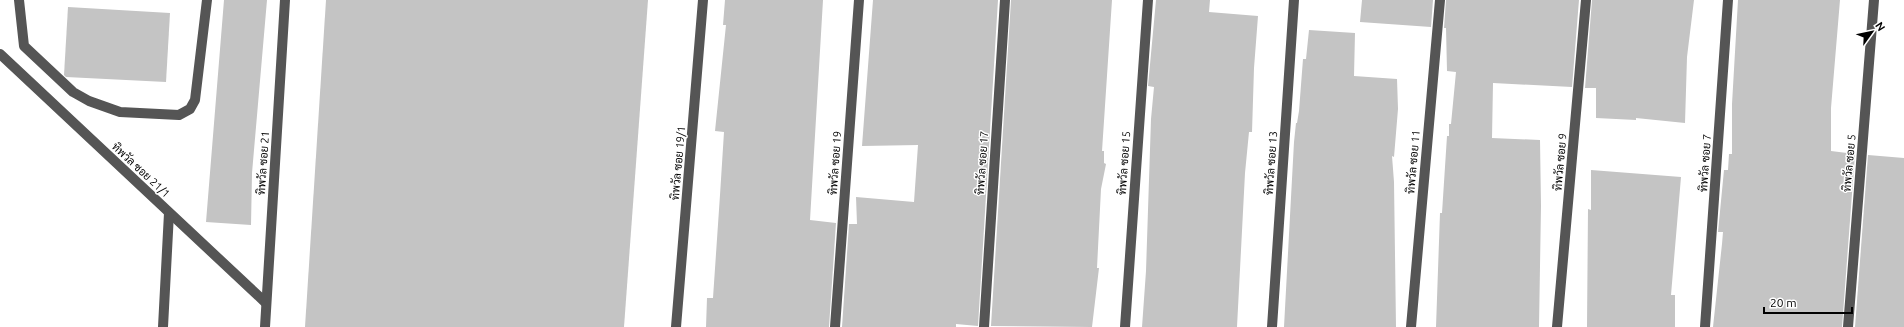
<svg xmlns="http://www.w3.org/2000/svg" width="1904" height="327" viewBox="0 0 1904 327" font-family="Ubuntu,Sarabun,sans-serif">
<rect width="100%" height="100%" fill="#fff"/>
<g fill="#c4c4c4">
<polygon points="224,0 267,0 252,173 251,225 206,222"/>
<polygon points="326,0 648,0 624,327 305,327"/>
<polygon points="725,0 823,0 810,220 836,223 829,327 706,327 707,298 713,298 720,195 724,132 715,131 726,25 723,25"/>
<polygon points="873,0 998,0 978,326 956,324 956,327 842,327 849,224 857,224 856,197 914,202 918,145 862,146"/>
<polygon points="1011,0 1112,0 1102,151 1104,151 1104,163 1106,164 1101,189 1097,268 1099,268 1092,327 991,326"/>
<polygon points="1156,0 1210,0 1209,12 1258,16 1254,68 1252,132 1249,132 1245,173 1237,327 1142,327 1146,271 1151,119 1154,87 1148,86"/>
<polygon points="1362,0 1433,0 1431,27 1360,22"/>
<polygon points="1446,0 1579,0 1572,87 1493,83 1492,138 1540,140 1541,206 1539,327 1436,327 1440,213 1442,213 1447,136 1449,136 1449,124 1451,124 1456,72 1447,71 1446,28 1444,28"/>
<polygon points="1592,0 1694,0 1687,57 1685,123 1636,118 1636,120 1596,118 1596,88 1585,88"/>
<polygon points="1738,0 1840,0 1831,108 1831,151 1855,154 1842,327 1713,327 1722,244 1723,232 1718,232 1724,170 1728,170 1729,154 1732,154 1732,104"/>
<polygon points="68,7 170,13 166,82 66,77 64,75"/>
<polygon points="1309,30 1355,33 1354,76 1397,79 1398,109 1394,157 1392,156 1394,182 1396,327 1284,327 1294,142 1296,123 1297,123 1299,111 1303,59 1306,59"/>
<polygon points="1868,155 1904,158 1904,327 1855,327"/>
<polygon points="1591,170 1681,177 1671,295 1675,295 1675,327 1587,327 1588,209 1591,210"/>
</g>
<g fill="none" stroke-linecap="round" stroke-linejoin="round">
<g stroke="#555" stroke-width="10">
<polyline points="19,0 24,46 73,92 89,101 120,112 179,115 190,109 195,100 207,0"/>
<polyline points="0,54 266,303"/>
<polyline points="163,327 169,213"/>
<polyline points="265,327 285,0"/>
<polyline points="676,327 703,0"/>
<polyline points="835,327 859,0"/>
<polyline points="984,327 1005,0"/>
<polyline points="1125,327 1148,0"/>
<polyline points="1272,327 1294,0"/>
<polyline points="1411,327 1440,0"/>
<polyline points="1557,327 1586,0"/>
<polyline points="1705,327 1728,0"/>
<polyline points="1848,327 1874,0"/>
</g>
</g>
<g text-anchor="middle" stroke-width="3" stroke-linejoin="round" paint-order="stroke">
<g font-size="11" fill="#000" stroke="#fff">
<text transform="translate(1413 162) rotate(-85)" y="4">ทิพวัล ซอย 11</text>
<text transform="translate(1560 162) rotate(-85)" y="4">ทิพวัล ซอย 9</text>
<text transform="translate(263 163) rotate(-86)" y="4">ทิพวัล ซอย 21</text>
<text transform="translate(678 163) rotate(-85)" y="4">ทิพวัล ซอย 19/1</text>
<text transform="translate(835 163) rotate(-86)" y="4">ทิพวัล ซอย 19</text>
<text transform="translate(982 163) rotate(-86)" y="4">ทิพวัล ซอย 17</text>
<text transform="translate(1124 163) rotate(-86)" y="4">ทิพวัล ซอย 15</text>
<text transform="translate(1271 163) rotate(-86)" y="4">ทิพวัล ซอย 13</text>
<text transform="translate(1705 163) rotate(-86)" y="4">ทิพวัล ซอย 7</text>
<text transform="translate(1849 163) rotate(-85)" y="4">ทิพวัล ซอย 5</text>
<text transform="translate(141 170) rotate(43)" y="4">ทิพวัล ซอย 21/1</text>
</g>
</g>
<g transform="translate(1872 32) rotate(57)" stroke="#ffffff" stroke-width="3" paint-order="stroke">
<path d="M0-3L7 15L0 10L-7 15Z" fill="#000000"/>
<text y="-6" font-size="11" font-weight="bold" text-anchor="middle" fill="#000000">N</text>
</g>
<path d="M1764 307v6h88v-6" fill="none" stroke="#000000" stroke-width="2"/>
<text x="1770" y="307" font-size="12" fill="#000000" stroke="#ffffff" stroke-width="3" paint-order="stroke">20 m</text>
</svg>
